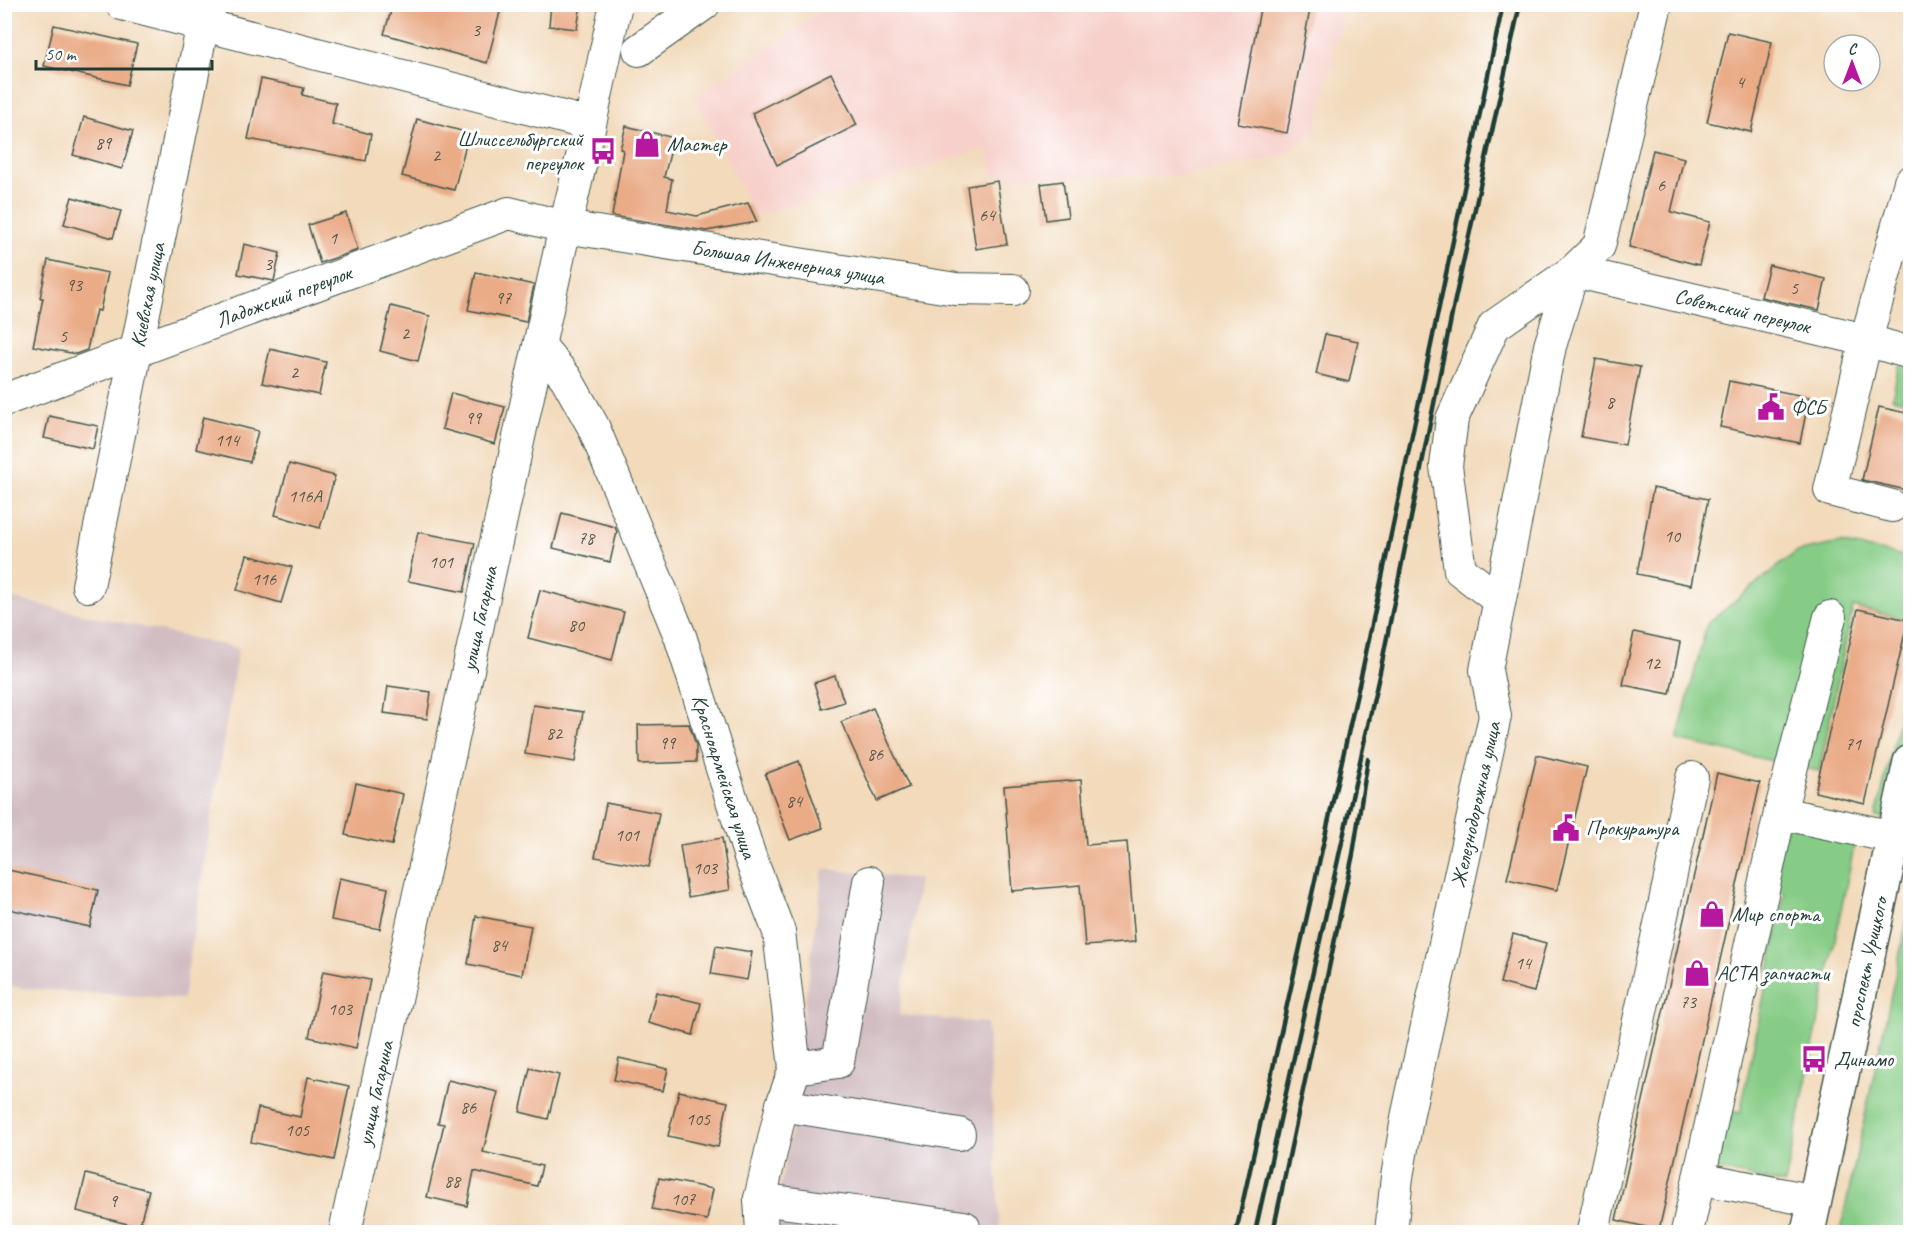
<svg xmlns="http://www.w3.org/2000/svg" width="1915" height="1237" viewBox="0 0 1915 1237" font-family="Caveat,sans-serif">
<rect width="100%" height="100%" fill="#fff"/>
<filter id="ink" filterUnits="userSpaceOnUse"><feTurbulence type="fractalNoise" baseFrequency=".0167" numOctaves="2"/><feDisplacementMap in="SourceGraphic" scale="12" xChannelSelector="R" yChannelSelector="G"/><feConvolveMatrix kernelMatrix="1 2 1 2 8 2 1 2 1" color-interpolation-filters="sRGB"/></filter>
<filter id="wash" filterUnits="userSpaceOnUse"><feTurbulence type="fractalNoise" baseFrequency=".008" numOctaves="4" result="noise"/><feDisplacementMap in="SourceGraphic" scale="24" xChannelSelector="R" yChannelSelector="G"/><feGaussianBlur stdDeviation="1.35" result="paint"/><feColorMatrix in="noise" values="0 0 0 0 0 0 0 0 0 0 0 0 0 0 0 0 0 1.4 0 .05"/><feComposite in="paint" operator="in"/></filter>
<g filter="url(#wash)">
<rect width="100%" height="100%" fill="#f2dabb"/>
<polygon fill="#f7d0cb" points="831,5 1345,5 1315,133 1284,156 1176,176 994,177 987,148 852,190 755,215 695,98"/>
<g fill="#d2bec2">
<polygon points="5,597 238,648 183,999 20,988 5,984"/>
<polygon points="823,869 919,879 899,1015 987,1023 1000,1232 772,1232 799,1087 801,1032"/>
</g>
<g fill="#87cc86" stroke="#53845d" stroke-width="1.5">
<polygon points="1899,365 1910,368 1910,402 1892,398"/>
<polygon points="1840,543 1910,557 1910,620 1853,607 1819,771 1677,740 1707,624 1796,552"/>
<polygon points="1910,673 1910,772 1899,822 1876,817"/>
<polygon points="1785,823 1856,837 1785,1184 1705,1167 1717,1108 1740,1113 1785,892 1771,888"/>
<polygon points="1910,907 1910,1232 1840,1232"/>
</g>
<g id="blocks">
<g fill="#eaab87">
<polygon points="393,4 502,4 487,63 384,34"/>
<polygon points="551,4 581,4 577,29 549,26"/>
<polygon points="1261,4 1311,4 1287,133 1238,124"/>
<polygon points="54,25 137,44 127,85 44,66"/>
<polygon points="1728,32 1772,42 1751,132 1707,122"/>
<polygon points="831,73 857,125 777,165 752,113"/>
<polygon points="261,79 304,88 302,95 336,103 332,124 371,134 366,161 248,139"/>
<polygon points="84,117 133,131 122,169 73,155"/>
<polygon points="417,119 469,133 454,190 402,176"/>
<polygon points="626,126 674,138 664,177 672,179 667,210 697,216 748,203 757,222 706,231 612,216 623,150 620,149"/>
<polygon points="1653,150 1684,158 1671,212 1710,222 1699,265 1629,247"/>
<polygon points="997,181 1007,244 976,249 967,186"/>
<polygon points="1063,181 1068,217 1046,220 1041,184"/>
<polygon points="72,197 121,211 113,238 64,224"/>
<polygon points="346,213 358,250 320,263 308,225"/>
<polygon points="244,244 280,253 274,281 238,274"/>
<polygon points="48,260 108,273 100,311 96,310 87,350 76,354 33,346 43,298 40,298"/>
<polygon points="1769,265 1826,279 1819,310 1761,297"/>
<polygon points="476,272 534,285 526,322 468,310"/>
<polygon points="391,306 430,316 418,361 380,351"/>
<polygon points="1325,334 1358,341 1349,382 1316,374"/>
<polygon points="270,349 326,362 319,395 262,383"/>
<polygon points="1596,359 1640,367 1625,445 1581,437"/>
<polygon points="1729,381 1809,397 1800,443 1720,427"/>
<polygon points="451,393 505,407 495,444 442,429"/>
<polygon points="1879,407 1911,414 1911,491 1862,480"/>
<polygon points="49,416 98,426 93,449 44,438"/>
<polygon points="203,417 258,431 250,462 196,449"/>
<polygon points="289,464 335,476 320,528 275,515"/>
<polygon points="1653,488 1708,499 1691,585 1637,574"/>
<polygon points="562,513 615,527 617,532 610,562 553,548"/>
<polygon points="418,532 475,543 464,592 408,581"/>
<polygon points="247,555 292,567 281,603 237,590"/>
<polygon points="540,590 624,612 612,660 528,638"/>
<polygon points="1858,609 1908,620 1865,804 1815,792"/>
<polygon points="1634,632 1680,642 1670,694 1623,685"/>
<polygon points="835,676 844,702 822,709 814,683"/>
<polygon points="388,686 431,692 427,719 384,713"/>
<polygon points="533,705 583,712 575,762 525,754"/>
<polygon points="873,708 909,787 877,801 841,722"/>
<polygon points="689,724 696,745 696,762 639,764 638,725"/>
<polygon points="1537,755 1587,767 1557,890 1507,879"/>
<polygon points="799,761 823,828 790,840 765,774"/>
<polygon points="1717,773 1760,783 1659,1230 1616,1220"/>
<polygon points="1081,780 1086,845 1127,842 1135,942 1085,946 1080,885 1012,891 1004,786"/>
<polygon points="356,783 403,794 392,845 345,835"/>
<polygon points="606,803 659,813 649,867 595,857"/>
<polygon points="722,838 730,890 688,897 680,845"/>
<polygon points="4,869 98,890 90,927 4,908"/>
<polygon points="339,878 388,888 380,929 331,920"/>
<polygon points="476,916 531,926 522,975 468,964"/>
<polygon points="1513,934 1546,943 1534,992 1500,983"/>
<polygon points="716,946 752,952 747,980 711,974"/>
<polygon points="323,971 370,980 356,1048 309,1037"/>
<polygon points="656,992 701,1003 693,1035 648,1023"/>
<polygon points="619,1058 668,1069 663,1091 614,1080"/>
<polygon points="530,1068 559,1075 548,1119 520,1112"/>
<polygon points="308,1077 349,1086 334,1160 251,1142 258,1108 300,1117"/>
<polygon points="448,1080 498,1092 483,1152 542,1166 537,1186 474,1171 467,1206 427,1197 444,1124 438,1123"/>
<polygon points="679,1091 728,1102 718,1147 668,1136"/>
<polygon points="86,1174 149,1190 139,1227 77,1211"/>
<polygon points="659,1178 713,1189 707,1220 652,1209"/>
</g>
</g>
</g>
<g filter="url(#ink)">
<use href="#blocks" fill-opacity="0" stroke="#3f5548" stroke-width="1.5"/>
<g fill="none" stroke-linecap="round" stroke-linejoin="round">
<defs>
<g id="minor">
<polyline points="122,4 590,124"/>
<polyline points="639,50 704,4"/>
<path id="s1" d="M1573,271L1866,340L1910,353"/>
<path id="s2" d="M540,346L566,378L593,426L680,636L750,857L779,932L795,1068L782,1105L760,1199L762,1232"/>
<path id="s3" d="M4,400L509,213L565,227L956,289L1013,290"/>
<polyline points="1892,506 1830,490 1866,340 1910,182"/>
<path id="s4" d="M88,586L207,4"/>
<polyline points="1499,600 1460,570 1446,466 1452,419 1494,326 1573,271 1599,246 1656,4"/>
<polyline points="1780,813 1893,837"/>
<polyline points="795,1068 838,1062 869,882"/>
<polyline points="782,1105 959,1134"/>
<polyline points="1699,1178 1815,1201"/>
<polyline points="760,1199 964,1227"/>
<path id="s5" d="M345,1232L565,227L590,124L616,4"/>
<path id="s6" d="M1391,1232L1397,1177L1408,1113L1495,716L1486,670L1550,346L1573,271"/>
<polyline points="1598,1232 1593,1231 1692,778"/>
<polyline points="1687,1232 1780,813 1830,617"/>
</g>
<g id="major">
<path id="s7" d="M1808,1232L1910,762"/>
</g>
</defs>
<use href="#minor" stroke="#3f5548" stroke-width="34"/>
<use href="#major" stroke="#3f5548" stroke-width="36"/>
<use href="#minor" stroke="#fff" stroke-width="32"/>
<use href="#major" stroke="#fff" stroke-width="33"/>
<g stroke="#1f3d34" stroke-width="4.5">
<polyline points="1236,1232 1363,667 1503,4"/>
<polyline points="1255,1232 1381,667 1454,304 1520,4"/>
<polyline points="1273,1232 1353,854 1368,759"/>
</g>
</g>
</g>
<defs>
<symbol id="shop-bare" viewBox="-9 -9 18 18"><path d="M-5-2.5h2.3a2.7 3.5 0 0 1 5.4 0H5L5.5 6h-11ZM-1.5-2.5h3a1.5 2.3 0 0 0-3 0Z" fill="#b5179e" stroke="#fff" stroke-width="2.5" paint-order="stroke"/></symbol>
<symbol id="bus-bare" viewBox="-9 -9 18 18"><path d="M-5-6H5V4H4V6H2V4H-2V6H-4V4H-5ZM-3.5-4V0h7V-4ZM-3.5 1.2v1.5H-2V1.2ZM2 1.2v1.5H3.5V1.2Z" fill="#b5179e" stroke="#fff" stroke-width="2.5" paint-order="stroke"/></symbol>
<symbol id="civic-bare" viewBox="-9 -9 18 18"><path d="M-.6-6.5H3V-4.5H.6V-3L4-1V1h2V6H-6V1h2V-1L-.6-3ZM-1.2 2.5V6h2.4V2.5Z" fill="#b5179e" stroke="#fff" stroke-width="2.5" paint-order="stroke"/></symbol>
</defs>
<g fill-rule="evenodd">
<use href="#shop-bare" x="628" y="125" width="38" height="38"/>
<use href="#bus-bare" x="584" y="132" width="38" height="38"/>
<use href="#civic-bare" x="1752" y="388" width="38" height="38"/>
<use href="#civic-bare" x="1547" y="809" width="38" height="38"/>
<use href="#shop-bare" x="1693" y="895" width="38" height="38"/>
<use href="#shop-bare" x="1678" y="954" width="38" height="38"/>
<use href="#bus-bare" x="1795" y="1040" width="38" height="38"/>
</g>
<g text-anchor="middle" stroke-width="6" stroke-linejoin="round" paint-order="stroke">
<g font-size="18" fill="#525849">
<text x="476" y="36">3</text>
<text x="1740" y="88">4</text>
<text x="103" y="149">89</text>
<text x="436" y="161">2</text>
<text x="1661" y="191">6</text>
<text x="987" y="221">64</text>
<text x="333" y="244">1</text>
<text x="268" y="270">3</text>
<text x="74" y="291">93</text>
<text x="1794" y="294">5</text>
<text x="503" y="304">97</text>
<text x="405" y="339">2</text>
<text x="63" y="342">5</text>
<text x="294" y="378">2</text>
<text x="1610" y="408">8</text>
<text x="473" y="424">99</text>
<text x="227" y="446">114</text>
<text x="305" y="502">116А</text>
<text x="1672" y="542">10</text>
<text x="586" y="544">78</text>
<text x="441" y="568">101</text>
<text x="264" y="585">116</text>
<text x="576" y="631">80</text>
<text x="1652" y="669">12</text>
<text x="554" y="739">82</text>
<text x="667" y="749">99</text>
<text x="1853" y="750">71</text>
<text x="875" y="760">86</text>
<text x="794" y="807">84</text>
<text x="627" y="841">101</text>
<text x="705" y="874">103</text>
<text x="499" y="951">84</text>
<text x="1523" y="969">14</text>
<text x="1688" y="1008">73</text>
<text x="340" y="1015">103</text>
<text x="468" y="1113">86</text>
<text x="698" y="1125">105</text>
<text x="297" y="1136">105</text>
<text x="452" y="1187">88</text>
<text x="683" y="1205">107</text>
<text x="113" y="1207">9</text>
</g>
<g font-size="21" fill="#1f3d34" stroke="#fff" text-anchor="start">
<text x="583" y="146" text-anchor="end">Шлиссельбургский<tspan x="583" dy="24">переулок</tspan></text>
<text x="667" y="151">Мастер</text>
<text x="1791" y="414">ФСБ</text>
<text x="1586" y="835">Прокуратура</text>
<text x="1732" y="921">Мир спорта</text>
<text x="1717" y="980">АСТА запчасти</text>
<text x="1834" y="1066">Динамо</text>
</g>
<g font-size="21" fill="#1f3d34" stroke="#fff">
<text dy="7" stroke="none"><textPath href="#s3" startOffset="822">Большая Инженерная улица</textPath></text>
<text dy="7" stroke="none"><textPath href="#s4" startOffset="297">Киевская улица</textPath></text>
<text dy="7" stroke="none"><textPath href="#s3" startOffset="298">Ладожский переулок</textPath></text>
<text dy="7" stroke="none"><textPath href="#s1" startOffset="174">Советский переулок</textPath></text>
<text dy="7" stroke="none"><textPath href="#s5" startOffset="628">улица Гагарина</textPath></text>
<text dy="7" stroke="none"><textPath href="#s2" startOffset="471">Красноармейская улица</textPath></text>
<text dy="7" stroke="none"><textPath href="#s6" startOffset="436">Железнодорожная улица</textPath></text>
<text dy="7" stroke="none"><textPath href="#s7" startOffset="276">проспект Урицкого</textPath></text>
<text dy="7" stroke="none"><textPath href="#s5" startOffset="142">улица Гагарина</textPath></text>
</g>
</g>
<rect width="1915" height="1237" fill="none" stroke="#fff" stroke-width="24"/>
<g transform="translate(1852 63)"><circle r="28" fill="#ffffff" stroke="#a5b1ae" stroke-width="1.5"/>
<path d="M0-4.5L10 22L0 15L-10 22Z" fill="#b5179e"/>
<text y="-9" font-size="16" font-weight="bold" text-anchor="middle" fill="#1f3d34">С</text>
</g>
<path d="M36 60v9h176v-9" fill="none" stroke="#1f3d34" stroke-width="3"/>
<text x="45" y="60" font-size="18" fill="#1f3d34" stroke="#ffffff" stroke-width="4.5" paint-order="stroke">50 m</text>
</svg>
